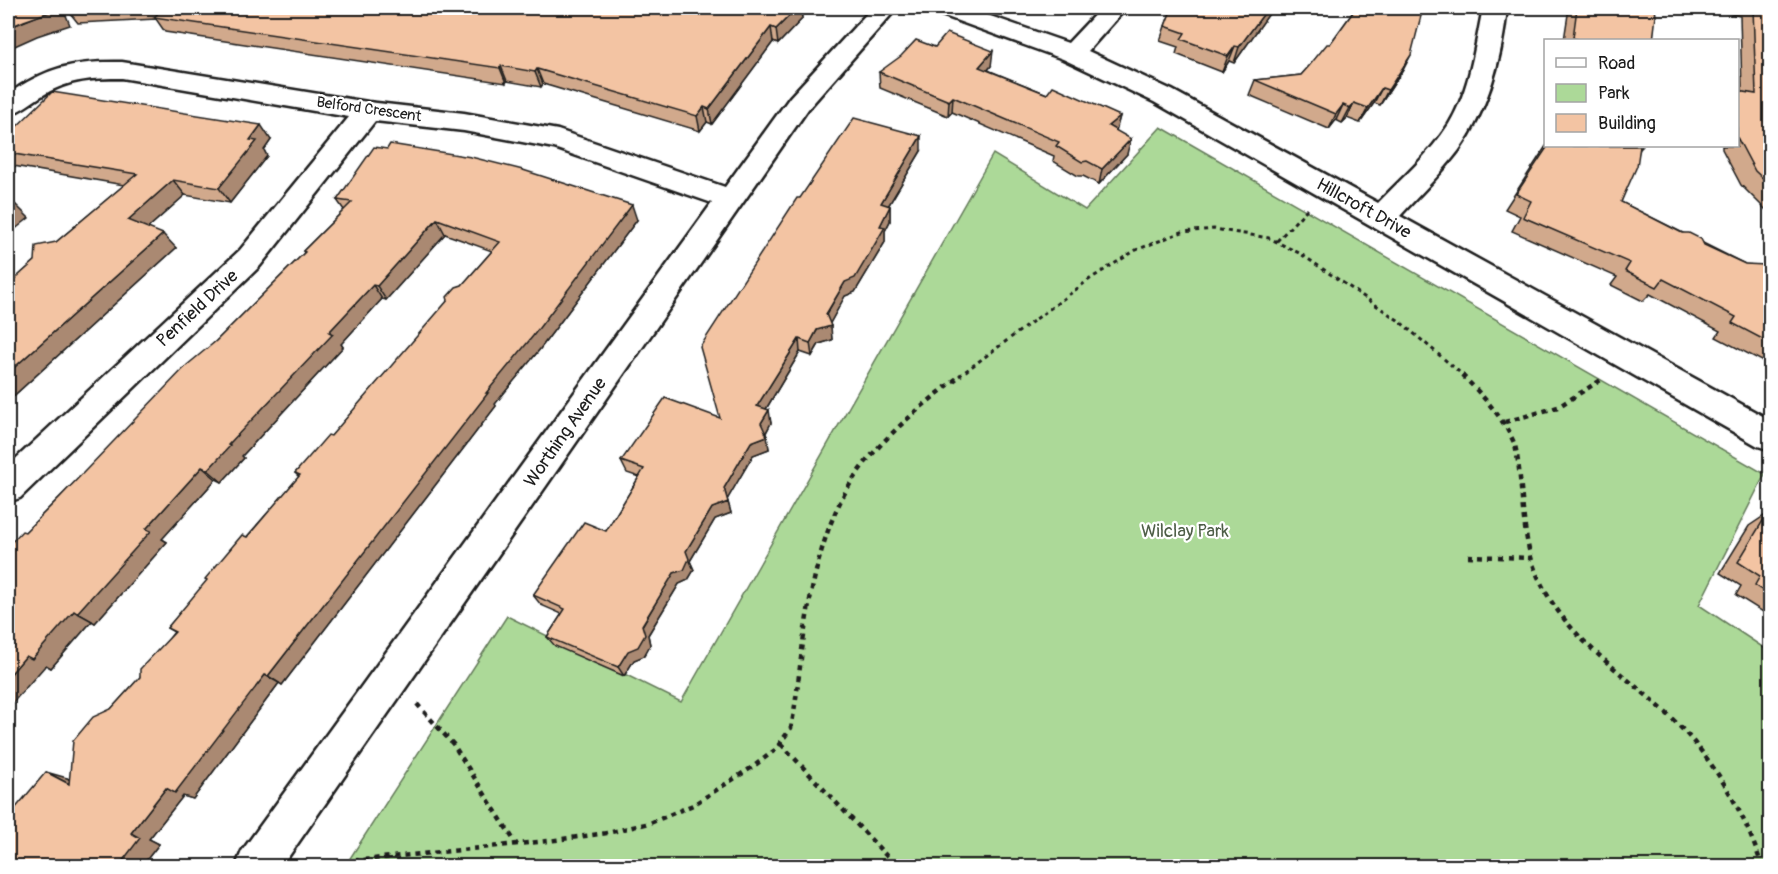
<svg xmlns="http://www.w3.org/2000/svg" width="1778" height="874" viewBox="0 0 1778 874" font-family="Pangolin,sans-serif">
<rect width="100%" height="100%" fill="#fff"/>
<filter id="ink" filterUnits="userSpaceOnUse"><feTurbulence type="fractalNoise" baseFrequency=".0167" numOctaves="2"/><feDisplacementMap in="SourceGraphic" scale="12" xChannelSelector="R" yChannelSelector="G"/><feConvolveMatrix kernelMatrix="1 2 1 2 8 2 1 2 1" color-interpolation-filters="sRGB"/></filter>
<g filter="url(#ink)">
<polygon fill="#acd998" stroke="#647a5a" stroke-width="1.5" points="1161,127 1765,474 1699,605 1770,652 1770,866 345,866 507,616 681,702 993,154 1085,210"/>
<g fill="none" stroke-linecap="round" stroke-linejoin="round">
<defs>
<g id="minor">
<path d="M872,8H897L808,109L282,866H236L242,851L712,203L554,148L464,131L375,121L260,266L20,498L8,502V466L240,250L349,117L122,78C93,78 71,79 45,94C32,101 22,111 8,115V94C48,67 74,61 122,62L368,102L464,113L558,130L725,187L790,97Z"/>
<path d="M933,8H967L1068,43L1101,8H1126L1088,51L1172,90L1378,203C1402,178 1430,154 1449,124C1470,90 1475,46 1483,8H1507C1502,57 1488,110 1459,150C1441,174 1420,194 1400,216L1770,420V450L1758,446L1154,102L1063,59L936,13Z"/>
</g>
</defs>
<use href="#minor" stroke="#1c1c1c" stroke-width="5"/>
<g stroke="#1c1c1c" stroke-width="3" stroke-dasharray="4 4" stroke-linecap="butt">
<polyline points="1277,241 1307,209"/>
<polyline points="959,376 1090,279 1136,250 1182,232 1214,229 1269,238 1301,254 1398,320 1464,376"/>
</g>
<g stroke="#1c1c1c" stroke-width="4.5" stroke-dasharray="5 5" stroke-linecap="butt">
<path d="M1462,375C1484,397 1503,417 1515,445C1525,491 1519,540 1541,583C1568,638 1619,670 1663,710C1710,753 1742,806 1762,866"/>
<polyline points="1505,422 1558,407 1604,378"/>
<polyline points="1468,556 1530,558"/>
<polyline points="417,704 453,744 517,845"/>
<polyline points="781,744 896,866"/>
<path d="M304,866L548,841L607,833L650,823L693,805L754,766L775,750L791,728C798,694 800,658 806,623C814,572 827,515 858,472C886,434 924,404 961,375"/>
</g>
<use href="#minor" fill="#fff" fill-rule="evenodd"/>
</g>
<g fill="#d1a98c" stroke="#1c1c1c" stroke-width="1.5">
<polygon points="66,8 801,8 802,19 778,44 773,42 712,124 707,122 700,131 543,84 541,87 507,81 506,83 165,32 156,19 78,23"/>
<polygon points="1172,8 1272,8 1271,11 1234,63 1229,61 1222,72 1176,54 1178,47 1160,41 1165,26"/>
<polygon points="1353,8 1423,8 1403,70 1380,105 1374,103 1360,123 1347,118 1342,123 1336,120 1329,129 1249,95 1255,80 1301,75 1330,44 1353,12 1352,12"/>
<polygon points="1569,8 1655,8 1653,40 1564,40"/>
<polygon points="1723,8 1770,8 1770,214 1741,185 1722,149 1722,146 1737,146 1737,91 1742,91 1740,16 1723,12"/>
<polygon points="991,66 988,70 1047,94 1120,116 1116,130 1127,154 1099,184 1083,176 1078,176 1053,161 1054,156 952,112 948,116 880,88 879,72"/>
<polygon points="8,135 271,140 264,150 267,156 230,203 185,195 148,228 176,248 8,401 8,285 56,242 124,185 8,165"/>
<polygon points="1546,146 1643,146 1640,149 1621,202 1745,264 1770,267 1770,370 1764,366 1766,363 1716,337 1720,331 1650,294 1643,301 1611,285 1617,277 1512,231 1520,216 1505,209"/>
<polygon points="921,151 888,206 890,206 890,221 885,231 885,242 855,292 845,296 830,323 832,340 819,344 812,356 800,352 766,409 771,423 766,433 769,449 753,455 727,499 731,513 715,519 690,561 694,570 688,580 679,584 648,635 650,645 644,656 634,660 624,676 555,646 547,637 562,614 541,605 533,595 606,531 639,477 627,473 621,461 720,418 800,198"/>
<polygon points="337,200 637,220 540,349 495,404 496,406 282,685 279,683 193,799 183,796 149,839 159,844 141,867 8,867 67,778 70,780 111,709 140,677 174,632 167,628 299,477 295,473 331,436 492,251 445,234 386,300 382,299 341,344 343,347 242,456 244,458 222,482 216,479 162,539 167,542 95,623 92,621 51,668 46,665 25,532 304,253 303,251 344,210"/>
<polygon points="1767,514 1770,516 1770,608 1763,612 1736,595 1741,586 1720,573 1749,526"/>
</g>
<g fill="#aa8972" stroke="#1c1c1c" stroke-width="1.5">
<polygon points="57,8 63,8 70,25 37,36 8,49 8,28"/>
<polygon points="797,8 801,8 802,19 778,44 776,29"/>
<polygon points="1268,8 1272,8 1271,11 1234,63 1239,47"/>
<polygon points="771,27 773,42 712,124 709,109"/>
<polygon points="1235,46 1229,61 1222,72 1228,56"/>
<polygon points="993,51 991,66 978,82 979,67"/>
<polygon points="1411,55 1403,70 1380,105 1388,90"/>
<polygon points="501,66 507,81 506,83 500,68"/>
<polygon points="537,69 543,84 541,87 535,72"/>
<polygon points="1382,88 1374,103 1360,123 1368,108"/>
<polygon points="953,97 952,112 948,116 949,101"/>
<polygon points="1354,103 1347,118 1342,123 1350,108"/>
<polygon points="1343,105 1336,120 1329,129 1336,114"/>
<polygon points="704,107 707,122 700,131 697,116"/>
<polygon points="1120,116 1116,131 1108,126"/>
<polygon points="261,125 271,140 264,150 267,156 230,203 219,188 250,140"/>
<polygon points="921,136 921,151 881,218 881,203"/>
<polygon points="1131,139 1127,154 1099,184 1102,169"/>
<polygon points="173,180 185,195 141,234 128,220"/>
<polygon points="14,203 29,218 8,235 8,208"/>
<polygon points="632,205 637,220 540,349 495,404 496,406 282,685 268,676 486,393"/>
<polygon points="890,206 890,221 885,231 885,242 855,292 845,296 828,327 831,326 832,340 819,344 812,356 810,343 845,282 880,226"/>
<polygon points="437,219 445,234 386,300 377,286"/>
<polygon points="163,234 176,248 8,401 8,373"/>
<polygon points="373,285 382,299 341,344 343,347 242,456 244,458 222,482 208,470 228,445 329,332"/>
<polygon points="799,339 800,352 760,419 757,406"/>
<polygon points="769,410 771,423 764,436 761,423"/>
<polygon points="767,436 769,449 753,455 727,500 724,488 751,442"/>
<polygon points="202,467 216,479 162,539 167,542 95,623 77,613 146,529"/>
<polygon points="728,502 731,513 715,519 690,561 694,570 688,580 679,584 648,635 650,645 644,656 634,660 624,676 618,667 686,551 712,508"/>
<polygon points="74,611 92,621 51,668 46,665 8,708 8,677 26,656"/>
<polygon points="265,675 279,683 193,799 183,796 149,839 159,844 141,867 118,867 131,833 166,788"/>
<polygon points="46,772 67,778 89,791 69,784"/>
</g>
<g fill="#f3c4a3" stroke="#1c1c1c" stroke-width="1.5">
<polygon points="8,8 57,8 58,9 24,21 8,28"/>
<polygon points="164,8 797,8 776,29 771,27 709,109 704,107 697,116 537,69 535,72 501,66 500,68 154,17"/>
<polygon points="1172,8 1268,8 1239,47 1235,46 1228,56 1181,39 1185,33 1165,26"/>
<polygon points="1356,8 1423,8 1411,55 1388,90 1382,88 1368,108 1354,103 1350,108 1343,105 1336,114 1255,80 1301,75 1309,66 1327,44 1330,44"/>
<polygon points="1577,8 1655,8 1656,16 1653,40 1577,40 1577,39 1573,38"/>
<polygon points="1753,8 1770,8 1770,185 1755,171 1737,137 1737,91 1756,94"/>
<polygon points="947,33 993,51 979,67 1047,94 1053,86 1120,116 1108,126 1131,139 1102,169 1087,161 1082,162 1056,146 1059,142 953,97 949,101 879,72 901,56 916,40 935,47"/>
<polygon points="52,92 261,125 250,140 257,141 219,188 173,180 128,220 163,234 8,373 8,285 35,261 36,246 56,242 137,174 8,153 8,135"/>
<polygon points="854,118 921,136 881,203 890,206 880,226 885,227 855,278 845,282 826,314 831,326 817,330 810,343 799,339 757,406 769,410 761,423 767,436 751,442 724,488 728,502 712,508 686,551 689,559 684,570 674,573 642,625 645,635 638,647 628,651 618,667 547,637 565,609 533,595 584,522 606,531 644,469 621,461 665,398 720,418 700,347 797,198 800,198"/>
<polygon points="390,144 471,157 523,170 632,205 533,336 486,393 488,393 268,676 265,675 175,793 166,788 131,833 140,838 118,867 8,867 8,817 46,772 69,784 73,741 93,717 111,709 140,677 140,669 175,632 167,628 207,580 205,579 242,535 247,537 300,475 295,473 328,435 331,436 448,300 447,297 456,287 462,285 500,242 437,219 377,286 373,285 329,332 333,334 228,445 230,446 208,470 202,467 146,529 151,531 77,613 74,611 32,659 26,656 8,677 8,546 22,531 25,532 60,497 187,365 216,341 305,252 303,251 352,202 337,200 374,147 387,149"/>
<polygon points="1548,146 1640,146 1637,166 1621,202 1682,233 1689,233 1701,239 1704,245 1745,264 1766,265 1770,267 1770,343 1732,323 1736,317 1663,279 1657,287 1625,271 1630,263 1523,217 1531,201 1516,194"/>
<polygon points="8,200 14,203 8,208"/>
<polygon points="1767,514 1770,516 1770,595 1755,585 1760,576 1738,562"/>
</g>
</g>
<g text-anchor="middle" stroke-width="4.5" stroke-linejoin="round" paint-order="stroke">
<g font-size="15" fill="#1c1c1c" stroke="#fff">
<text transform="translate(369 109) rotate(8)" y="5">Belford Crescent</text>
</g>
<g font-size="18" fill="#1c1c1c" stroke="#fff">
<text transform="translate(1364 208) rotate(29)" y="6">Hillcroft Drive</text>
<text transform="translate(197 308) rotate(-43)" y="6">Penfield Drive</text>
<text transform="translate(565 432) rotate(-55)" y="6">Worthing Avenue</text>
</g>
<g font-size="18" fill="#4e5e47" stroke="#fff">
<text x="1185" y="537">Wilclay Park</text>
</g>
</g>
<rect width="1778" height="874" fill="none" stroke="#fff" stroke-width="30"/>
<rect x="15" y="15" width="1748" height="844" fill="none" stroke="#1c1c1c" stroke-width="2" filter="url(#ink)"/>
<rect x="1544" y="39" width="195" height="108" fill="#ffffff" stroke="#a4a4a4" stroke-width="1.5"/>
<rect x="1556" y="58" width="30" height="9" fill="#ffffff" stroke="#a4a4a4" stroke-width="1.5"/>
<text x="1598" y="69" font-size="18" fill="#1c1c1c">Road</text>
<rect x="1556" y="84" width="30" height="18" fill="#acd998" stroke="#a4a4a4" stroke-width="1.5"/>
<text x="1598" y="99" font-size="18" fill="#1c1c1c">Park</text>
<rect x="1556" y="114" width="30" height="18" fill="#f3c4a3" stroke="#a4a4a4" stroke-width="1.5"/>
<text x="1598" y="129" font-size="18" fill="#1c1c1c">Building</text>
</svg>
